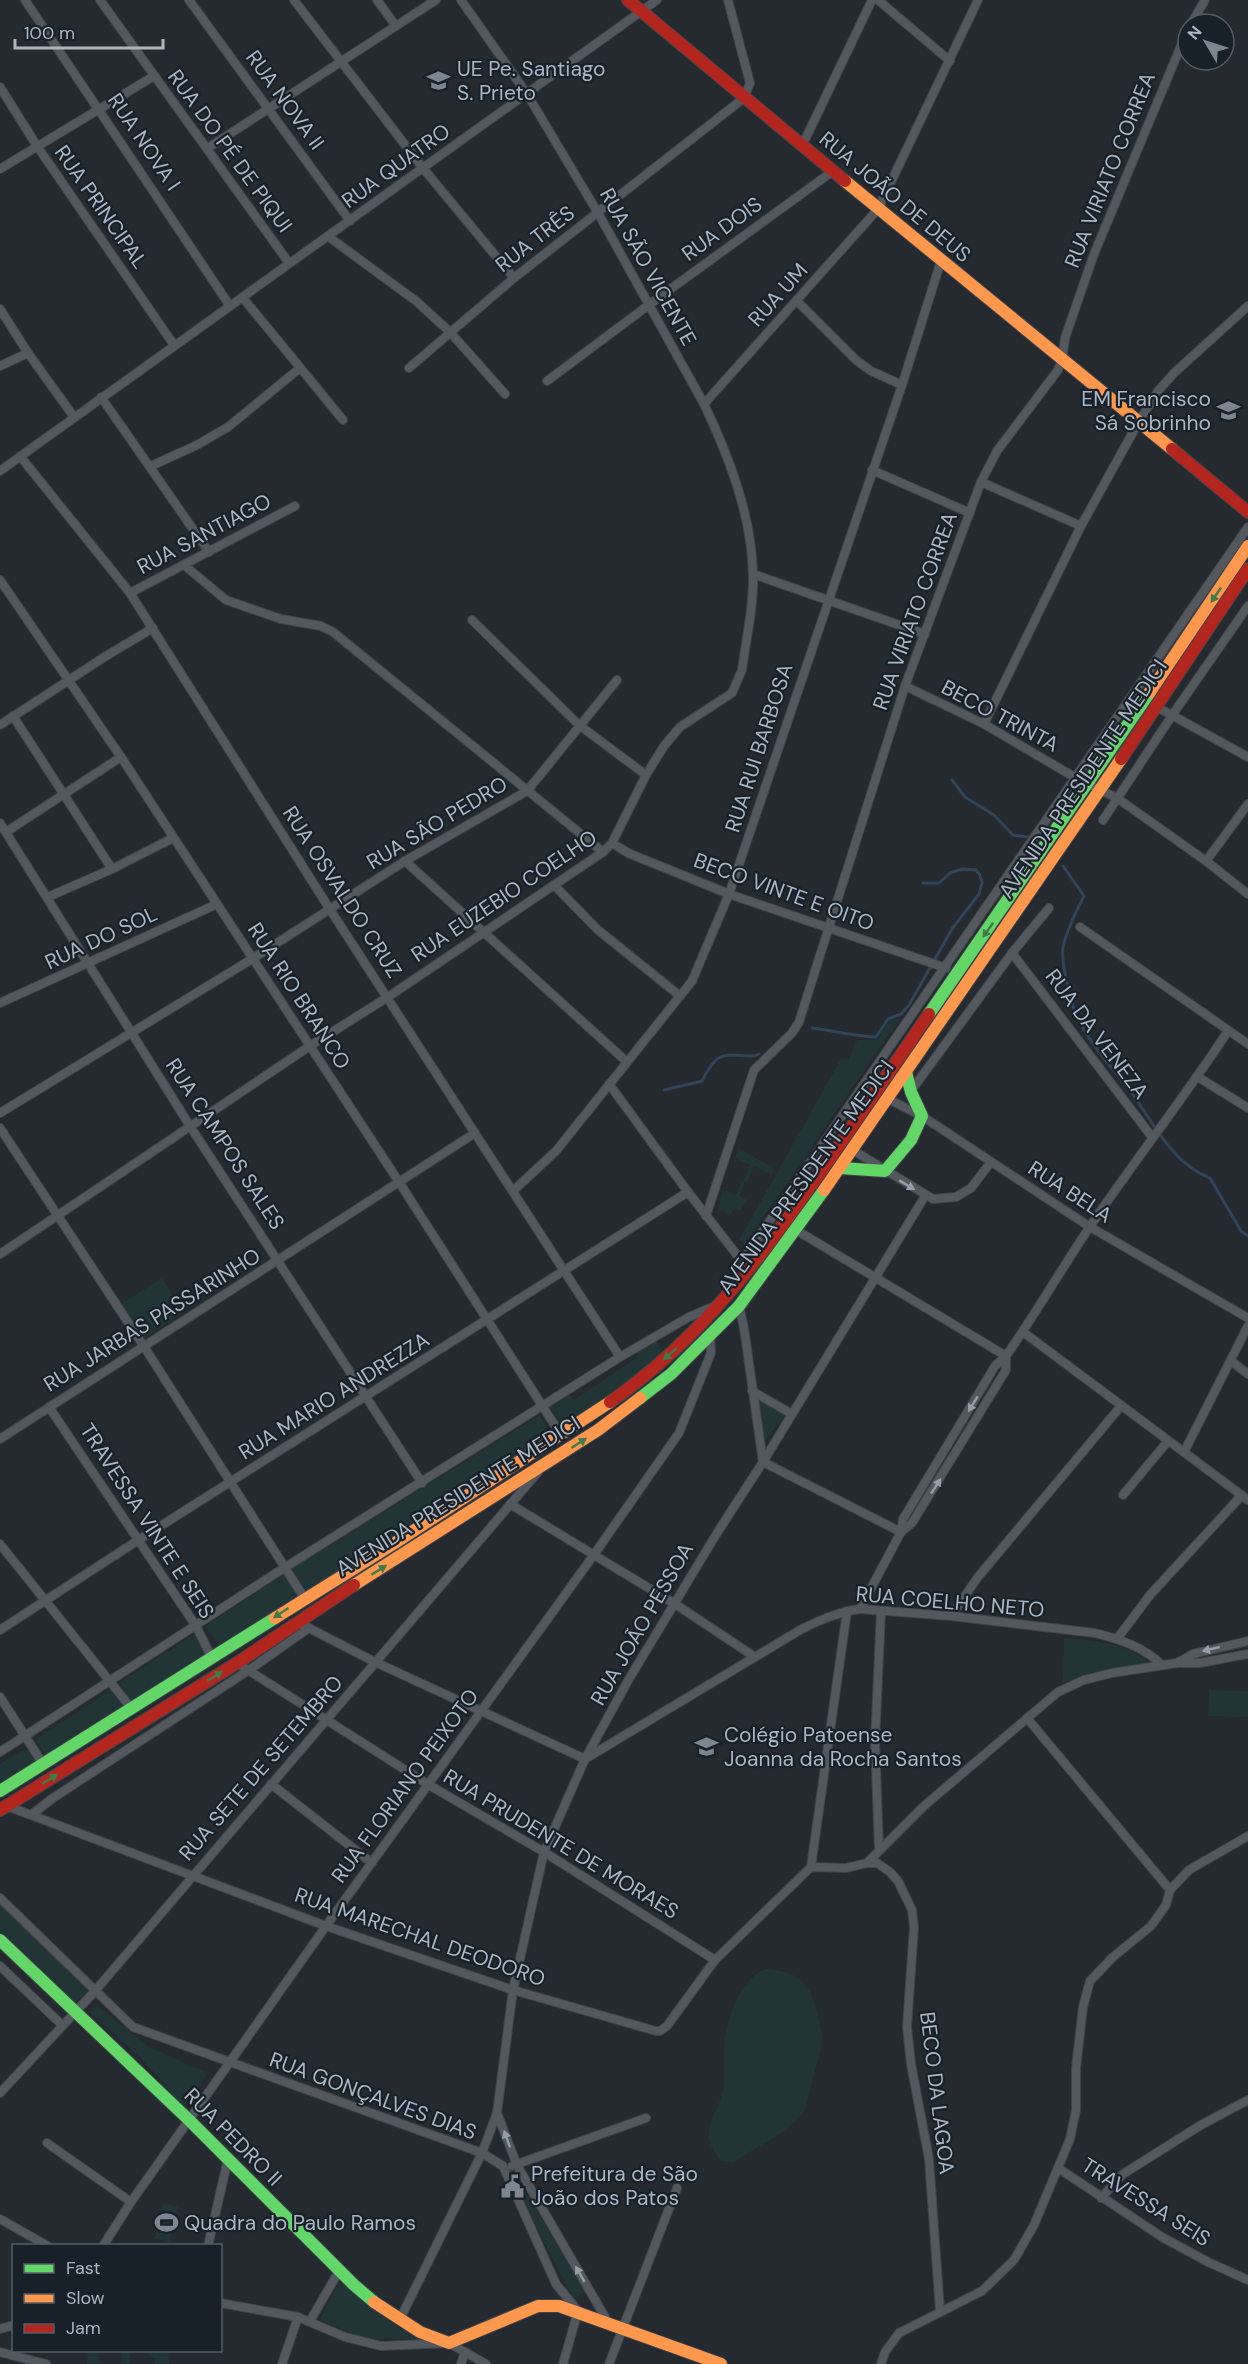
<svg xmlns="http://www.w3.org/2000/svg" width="1248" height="2364" viewBox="0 0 1248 2364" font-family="'DM Sans',sans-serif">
<rect width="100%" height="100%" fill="#242a30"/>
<g fill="#213536">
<polygon points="901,1017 745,1244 739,1240 841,1059 848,1060 857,1040 878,1040 889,1022"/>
<polygon points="738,1148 774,1168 772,1175 754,1166 747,1183 743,1181 750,1165 735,1158"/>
<polygon points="741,1182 745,1184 739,1196 747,1200 740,1211 735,1208 729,1216 722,1210 717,1213 723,1190 736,1194"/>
<polygon points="162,1278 184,1312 143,1339 121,1304"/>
<polygon points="655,1340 666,1353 623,1388 564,1426 550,1407 569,1395 574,1400 639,1356 637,1353"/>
<polygon points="758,1400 785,1415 764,1442"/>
<polygon points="540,1415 552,1436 306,1592 292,1569"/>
<polygon points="285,1574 299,1598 220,1648 205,1626"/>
<polygon points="195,1634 209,1656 133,1704 119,1683"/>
<path d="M1064,1638C1092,1640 1126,1643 1148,1662V1664L1093,1672L1063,1683Z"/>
<polygon points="111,1690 126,1709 46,1757 35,1740"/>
<polygon points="1209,1690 1248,1691 1248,1717 1208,1716"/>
<polygon points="25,1749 33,1754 36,1762 0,1785 0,1764"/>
<polygon points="0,1903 89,1989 74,2005 0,1933"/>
<path d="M766,1969C797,1971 810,1982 817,2012C818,2019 821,2027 822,2035C823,2048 816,2067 812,2080C810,2091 808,2106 801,2115C787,2134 753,2148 733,2163L720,2161C695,2126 718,2121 723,2088C725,2076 723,2063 724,2051C725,2022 738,1980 766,1969Z"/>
<path d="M97,2005L149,2047L207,2073L185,2105L177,2104C169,2080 111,2031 90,2012Z"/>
<polygon points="514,2173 586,2292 573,2298 510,2176"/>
<polygon points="163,2203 178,2207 169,2242 154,2239"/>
<polygon points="346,2283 370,2307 427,2340 364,2338 322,2321 320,2318 339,2284"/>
<polygon points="88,2350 98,2351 100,2364 87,2364"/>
<polygon points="122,2351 168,2351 169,2364 155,2364 155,2359 150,2354 138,2352 130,2354 130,2364 122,2364"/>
</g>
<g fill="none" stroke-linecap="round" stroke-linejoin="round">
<g stroke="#314458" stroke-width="3">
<polyline points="952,780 965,797 994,815 1013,835 1028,837"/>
<path d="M1063,866L1084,896C1076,912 1067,929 1063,947C1062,956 1064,969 1066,979C1075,1034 1105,1056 1136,1099C1156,1128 1175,1165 1210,1178L1241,1231L1248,1236"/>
<path d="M812,1028C831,1030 858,1037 876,1037L888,1019L901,1014L909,1005L952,929L979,894L982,883L980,875L976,870L962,869L950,873L939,883H923"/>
<path d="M664,1090L702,1081C719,1048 723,1056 755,1056L759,1054"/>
</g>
<defs>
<g id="street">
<polyline points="25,0 230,306"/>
<polyline points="100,0 289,263"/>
<polyline points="189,0 350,221"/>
<polyline points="294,0 422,167 514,278"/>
<polyline points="377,0 396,26"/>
<polyline points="878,0 950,61"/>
<polyline points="1191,24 1205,0"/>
<polyline points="0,87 37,146 174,345"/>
<polyline points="802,146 872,0"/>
<polyline points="208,148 436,0"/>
<polyline points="0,169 154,76"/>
<polyline points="329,237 416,301 450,332 505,394"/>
<polyline points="243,298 343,420"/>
<polyline points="797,301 856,360 871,371 902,385"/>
<polyline points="0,309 28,353 74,417"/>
<polyline points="0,366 28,353"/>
<polyline points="409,368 514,278 744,98 750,83 728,0"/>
<polyline points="547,381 650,304 833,171"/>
<polyline points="101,397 209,552"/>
<polyline points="704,404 878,209 978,0"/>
<polyline points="20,456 130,593 329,908 620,1357"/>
<polyline points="151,466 197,445 228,427 300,368"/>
<polyline points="872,470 970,513"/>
<polyline points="0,471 657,0"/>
<polyline points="981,482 1081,526"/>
<polyline points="184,565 226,600 281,619 321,626 333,632 603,852"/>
<polyline points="753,574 925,634"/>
<polyline points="0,580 121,757 399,1182 561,1435"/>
<polyline points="130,593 295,506"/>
<polyline points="472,620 579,725 646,775"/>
<polyline points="905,686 984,724 1076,778 1117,798 1206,861 1248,894"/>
<polyline points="1157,707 1248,757"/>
<polyline points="13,716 112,869"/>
<polyline points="984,724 1081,526 1138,423 1158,391 1174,373 1248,306"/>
<polyline points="0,725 106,656 153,628"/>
<polyline points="1103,820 1173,714 1248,606"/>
<polyline points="0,823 190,1126 422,1483"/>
<polyline points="6,832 121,757"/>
<polyline points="612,843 628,853 729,894 946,968"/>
<polyline points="405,861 627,1062"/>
<polyline points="1206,861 1248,804"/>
<polyline points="554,885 598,930 680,996"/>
<polyline points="48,897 112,869 173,838"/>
<polyline points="1080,927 1248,1044"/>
<polyline points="1012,953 1152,1137"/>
<polyline points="0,1003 217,904"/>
<polyline points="1198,1077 1248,1108"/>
<polyline points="609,1084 688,1192 744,1264"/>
<polyline points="911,1091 1012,953 1049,908"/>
<polyline points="886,1098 922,1116 1090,1227 1248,1318"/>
<polyline points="0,1113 252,959 405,861 527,791 617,680"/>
<polyline points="0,1128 143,1345 305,1599"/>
<polyline points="851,1149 933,1199 956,1197 971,1188 991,1162"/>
<polyline points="513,1191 556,1151 692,981 729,894 902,385 941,261"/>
<polyline points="706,1216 754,1070 792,1033 799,1022 905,686 981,482 997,451 1058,370 1062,360 1065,338 1094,254 1188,29"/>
<polyline points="796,1230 1006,1356"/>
<path d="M0,1254L310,1046L388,997L603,852L612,843L646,775L664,746L680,727L732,693L742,670C746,639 754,606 753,575C752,516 729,457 704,404L598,213L527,94L461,0"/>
<polyline points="742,1261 1248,527"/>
<polyline points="739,1306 744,1328 763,1462 901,1532"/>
<polyline points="1023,1332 1248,1500"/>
<polyline points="1231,1361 1248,1374"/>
<polyline points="752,1391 792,1414"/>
<polyline points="49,1407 196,1626 212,1658"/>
<polyline points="0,1439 475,1133"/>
<polyline points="1184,1452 1248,1326"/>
<polyline points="1123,1495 1168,1441"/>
<polyline points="510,1504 675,1604 755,1657"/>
<polyline points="901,1532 912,1523 1006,1370 1006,1356"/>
<polyline points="0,1544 132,1709"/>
<path d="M860,1609L901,1532L903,1519L995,1366L1006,1356C1036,1313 1062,1268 1091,1225C1135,1160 1184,1098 1228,1031"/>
<polyline points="951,1616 978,1577 1121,1406"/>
<path d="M297,1622L375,1662L585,1759L800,1630C820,1620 838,1612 860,1609L951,1616L1095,1633C1119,1639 1144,1647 1162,1665"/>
<polyline points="0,1630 140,1539 688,1192"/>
<polyline points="1117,1639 1150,1595 1242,1495"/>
<polyline points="237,1663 429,1785 544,1852 715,1960"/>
<polyline points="1177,1663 1193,1654 1248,1641"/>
<polyline points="0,1697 43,1764"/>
<polyline points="1027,1718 1170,1890"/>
<polyline points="0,1752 284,1568 620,1357 689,1317 717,1305"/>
<polyline points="271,1784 372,1863"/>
<polyline points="7,1806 326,1926 513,1990 656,2031 660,2031 667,2026 715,1960 811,1867 846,1868 867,1863 877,1863 890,1872 898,1881 912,1910 914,1927 907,2027 911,2064 929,2159 940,2311"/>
<polyline points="31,1815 53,1798 249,1670 309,1628"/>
<polyline points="879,1848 875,1742 881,1611"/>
<polyline points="867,1863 924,1806 1058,1692 1084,1680 1112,1673 1177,1663 1200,1663 1248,1654"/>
<polyline points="811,1867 847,1611"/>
<polyline points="0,1898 133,2027 482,2153 503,2166"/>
<polyline points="0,1966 61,2024"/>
<polyline points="0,2093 95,1991 538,1472"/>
<polyline points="497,2113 517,2165 609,2324"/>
<polyline points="47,2143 131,2202"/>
<polyline points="503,2166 556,2284 578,2311 563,2364"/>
<polyline points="512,2166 646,2118"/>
<polyline points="1058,2168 1162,2237 1208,2262 1248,2280"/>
<polyline points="1101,2198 1123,2174 1201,2125 1248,2100"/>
<polyline points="0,2219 48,2246"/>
<polyline points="103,2246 131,2202 326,1926 593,1556 679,1433 711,1353 710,1336"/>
<polyline points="208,2246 228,2159"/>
<polyline points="220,2303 298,2317 345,2337 381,2346 449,2343 486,2364"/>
<polyline points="400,2319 482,2153 497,2113 513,1990 544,1852 585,1759 629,1679 717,1533 763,1462 925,1196"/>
<polyline points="310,2321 339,2271"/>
<polyline points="0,2329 14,2325"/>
<polyline points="0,2352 46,2364"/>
<polyline points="282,2364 298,2317"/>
<polyline points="461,2364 465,2352"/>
<polyline points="609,2364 677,2188"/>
<polyline points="881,2364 885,2352 899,2333 982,2291 1014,2260 1034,2225 1070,2139 1076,2110 1076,2068 1083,2007 1090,1981 1113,1957 1151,1926 1166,1905 1170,1890 1189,1870 1248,1836"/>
</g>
<g id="fast">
<polyline points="929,1014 1150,692"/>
<polyline points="840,1168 885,1171 911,1140 922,1116 911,1092 906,1072"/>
<polyline points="640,1398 671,1374 739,1306 824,1190"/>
<polyline points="0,1791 275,1618"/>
<polyline points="0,1940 189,2120 354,2285 374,2302"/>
</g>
<g id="slow">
<polyline points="845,181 1172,449"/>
<polyline points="1150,692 1248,546"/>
<polyline points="824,1190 1121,759"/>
<polyline points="354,1585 598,1430 640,1398"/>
<polyline points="275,1618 398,1541 610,1402"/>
<polyline points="374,2302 420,2332 449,2343 538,2306 559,2306 721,2364"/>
</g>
<g id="jam">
<polyline points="628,0 845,181"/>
<polyline points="1172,449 1248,512"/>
<polyline points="1121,759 1248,569"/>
<path d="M610,1402C703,1337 762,1256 826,1164C860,1114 895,1064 929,1014"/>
<polyline points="0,1810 237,1663 354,1585"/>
</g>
</defs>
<use href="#street" stroke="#404449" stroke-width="10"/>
<use href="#fast" stroke="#404449" stroke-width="14"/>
<use href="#slow" stroke="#404449" stroke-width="14"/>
<use href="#jam" stroke="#404449" stroke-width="14"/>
<use href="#street" stroke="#52585e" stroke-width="8"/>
<use href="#fast" stroke="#63d668" stroke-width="12"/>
<use href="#slow" stroke="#ff974d" stroke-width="12"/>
<use href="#jam" stroke="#b3261e" stroke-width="12"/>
</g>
<defs><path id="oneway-solid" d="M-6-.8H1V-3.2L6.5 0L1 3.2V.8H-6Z" transform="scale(1.5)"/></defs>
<g fill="#3e7c49">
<use href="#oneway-solid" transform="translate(1216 595) rotate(124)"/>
<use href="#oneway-solid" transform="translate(988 930) rotate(125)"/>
<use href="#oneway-solid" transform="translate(670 1354) rotate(139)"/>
<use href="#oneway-solid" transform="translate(579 1443) rotate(-33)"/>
<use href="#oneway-solid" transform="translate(379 1570) rotate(-32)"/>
<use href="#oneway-solid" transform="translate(281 1613) rotate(147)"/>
<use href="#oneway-solid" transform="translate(215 1676) rotate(-32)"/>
<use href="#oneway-solid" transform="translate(50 1779) rotate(-32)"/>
</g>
<g fill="#959eaa">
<use href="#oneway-solid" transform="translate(907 1185) rotate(31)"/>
<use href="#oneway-solid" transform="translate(973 1404) rotate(121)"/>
<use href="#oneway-solid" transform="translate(936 1486) rotate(-57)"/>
<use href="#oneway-solid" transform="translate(1211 1649) rotate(167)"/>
<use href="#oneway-solid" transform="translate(507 2139) rotate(-110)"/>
<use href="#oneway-solid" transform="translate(580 2274) rotate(-120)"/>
</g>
<defs>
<symbol id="school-bare" viewBox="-9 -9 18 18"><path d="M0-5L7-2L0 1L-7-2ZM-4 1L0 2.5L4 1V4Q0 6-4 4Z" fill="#7c8590" stroke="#18212a" stroke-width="2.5" paint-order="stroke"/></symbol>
<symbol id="civic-bare" viewBox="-9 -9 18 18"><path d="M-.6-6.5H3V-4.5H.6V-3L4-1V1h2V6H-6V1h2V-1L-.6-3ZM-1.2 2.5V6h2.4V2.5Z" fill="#7c8590" stroke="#18212a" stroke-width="2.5" paint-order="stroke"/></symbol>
<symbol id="stadium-bare" viewBox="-9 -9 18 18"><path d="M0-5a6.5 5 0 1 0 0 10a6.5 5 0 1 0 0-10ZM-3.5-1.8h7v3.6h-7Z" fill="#7c8590" stroke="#18212a" stroke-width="2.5" paint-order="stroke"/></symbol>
</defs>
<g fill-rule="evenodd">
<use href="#school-bare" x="422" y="64" width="33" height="33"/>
<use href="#school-bare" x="1212" y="394" width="33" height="33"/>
<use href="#school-bare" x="690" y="1730" width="33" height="33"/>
<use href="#civic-bare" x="496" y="2170" width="33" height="33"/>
<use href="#stadium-bare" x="150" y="2206" width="33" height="33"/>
</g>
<g text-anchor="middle" stroke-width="4.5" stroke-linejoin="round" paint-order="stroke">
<g font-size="21" fill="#abb6c3" stroke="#18212a" text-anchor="start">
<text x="457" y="76">UE Pe. Santiago<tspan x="457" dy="24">S. Prieto</tspan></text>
<text x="1211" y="406" text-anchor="end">EM Francisco<tspan x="1211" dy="24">Sá Sobrinho</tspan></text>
<text x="724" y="1742">Colégio Patoense<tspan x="724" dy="24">Joanna da Rocha Santos</tspan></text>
<text x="531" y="2181">Prefeitura de São<tspan x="531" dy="24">João dos Patos</tspan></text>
<text x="184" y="2230">Quadra do Paulo Ramos</text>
</g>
<g font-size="21" fill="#abb6c3" stroke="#18212a">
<text transform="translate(285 100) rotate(54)" y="7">RUA NOVA II</text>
<text transform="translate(144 142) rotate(56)" y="7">RUA NOVA I</text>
<text transform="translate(230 151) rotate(54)" y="7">RUA DO PÉ DE PIQUI</text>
<text transform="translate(396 166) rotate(-36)" y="7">RUA QUATRO</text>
<text transform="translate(1110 170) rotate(-68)" y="7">RUA VIRIATO CORREA</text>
<text transform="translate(895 197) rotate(40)" y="7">RUA JOÃO DE DEUS</text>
<text transform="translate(101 207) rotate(55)" y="7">RUA PRINCIPAL</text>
<text transform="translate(722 229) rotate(-36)" y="7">RUA DOIS</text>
<text transform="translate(535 239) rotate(-38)" y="7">RUA TRÊS</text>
<text transform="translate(648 267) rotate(61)" y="7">RUA SÃO VICENTE</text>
<text transform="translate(778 295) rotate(-48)" y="7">RUA UM</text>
<text transform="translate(204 534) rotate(-28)" y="7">RUA SANTIAGO</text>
<text transform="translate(915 611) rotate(-70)" y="7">RUA VIRIATO CORREA</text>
<text transform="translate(1000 716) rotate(28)" y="7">BECO TRINTA</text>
<text transform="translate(759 748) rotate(-72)" y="7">RUA RUI BARBOSA</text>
<text transform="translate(1083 779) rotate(-56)" y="7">AVENIDA PRESIDENTE MEDICI</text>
<text transform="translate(437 823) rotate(-31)" y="7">RUA SÃO PEDRO</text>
<text transform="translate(342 892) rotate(57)" y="7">RUA OSVALDO CRUZ</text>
<text transform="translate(784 892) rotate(20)" y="7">BECO VINTE E OITO</text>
<text transform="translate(504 896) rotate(-34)" y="7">RUA EUZEBIO COELHO</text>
<text transform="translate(101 938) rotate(-25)" y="7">RUA DO SOL</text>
<text transform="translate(299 996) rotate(57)" y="7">RUA RIO BRANCO</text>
<text transform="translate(1097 1034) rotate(53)" y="7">RUA DA VENEZA</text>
<text transform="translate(225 1144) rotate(57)" y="7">RUA CAMPOS SALES</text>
<text transform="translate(806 1177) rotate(-54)" y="7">AVENIDA PRESIDENTE MEDICI</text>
<text transform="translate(1070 1192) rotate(33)" y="7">RUA BELA</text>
<text transform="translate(152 1320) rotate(-32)" y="7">RUA JARBAS PASSARINHO</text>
<text transform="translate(334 1396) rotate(-32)" y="7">RUA MARIO ANDREZZA</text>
<text transform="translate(458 1496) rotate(-32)" y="7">AVENIDA PRESIDENTE MEDICI</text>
<text transform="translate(147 1521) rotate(57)" y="7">TRAVESSA VINTE E SEIS</text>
<text transform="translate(950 1602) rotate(5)" y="7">RUA COELHO NETO</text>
<text transform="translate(642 1624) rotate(-60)" y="7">RUA JOÃO PESSOA</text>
<text transform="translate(261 1768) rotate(-49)" y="7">RUA SETE DE SETEMBRO</text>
<text transform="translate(405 1786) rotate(-54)" y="7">RUA FLORIANO PEIXOTO</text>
<text transform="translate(561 1844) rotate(31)" y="7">RUA PRUDENTE DE MORAES</text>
<text transform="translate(420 1937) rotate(19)" y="7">RUA MARECHAL DEODORO</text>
<text transform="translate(937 2093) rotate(83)" y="7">BECO DA LAGOA</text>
<text transform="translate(373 2096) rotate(20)" y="7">RUA GONÇALVES DIAS</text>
<text transform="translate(233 2137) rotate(45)" y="7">RUA PEDRO II</text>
<text transform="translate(1146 2202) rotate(32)" y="7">TRAVESSA SEIS</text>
</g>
</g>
<rect x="12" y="2244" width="210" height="108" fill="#18212a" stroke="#535d67" stroke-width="1.5"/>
<rect x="24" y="2264" width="30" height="9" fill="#63d668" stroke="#535d67" stroke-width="1.5"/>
<text x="66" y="2274" font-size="18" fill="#abb6c3">Fast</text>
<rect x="24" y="2294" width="30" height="9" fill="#ff974d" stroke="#535d67" stroke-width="1.5"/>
<text x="66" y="2304" font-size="18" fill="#abb6c3">Slow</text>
<rect x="24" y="2324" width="30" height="9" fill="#b3261e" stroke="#535d67" stroke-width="1.5"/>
<text x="66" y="2334" font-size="18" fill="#abb6c3">Jam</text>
<g transform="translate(1206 42) rotate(309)"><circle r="28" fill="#18212a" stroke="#535d67" stroke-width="1.5"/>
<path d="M0-4.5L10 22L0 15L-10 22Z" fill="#7c8590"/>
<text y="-9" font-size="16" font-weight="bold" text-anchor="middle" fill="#abb6c3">N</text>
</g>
<path d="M15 39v9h148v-9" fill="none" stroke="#abb6c3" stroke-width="3"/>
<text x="24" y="39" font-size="18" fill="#abb6c3" stroke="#18212a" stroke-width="4.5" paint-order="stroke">100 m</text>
</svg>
